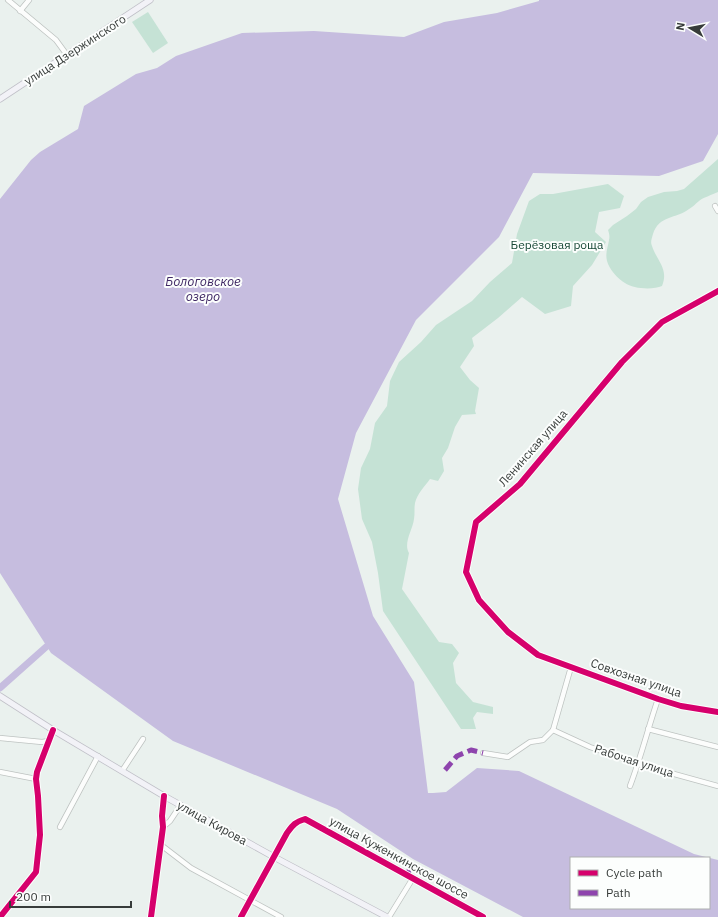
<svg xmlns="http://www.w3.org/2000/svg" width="718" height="917" viewBox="0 0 718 917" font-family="'IBM Plex Sans',sans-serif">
<rect width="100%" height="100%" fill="#eaf1ee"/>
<g fill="#c5e2d5">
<polygon points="148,12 168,43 153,53 132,22"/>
<path d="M718,159V192C712,195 704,197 699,201C695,204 693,207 689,209C676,219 659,215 653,234C652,238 650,242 652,246C657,261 669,269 662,286C653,290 633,289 625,283C618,279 609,269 607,261C605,253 608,247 609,240C610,236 609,233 608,230L613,225L627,216L636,209L641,202L648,197L664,192L677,191L684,189Z"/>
<path d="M608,184L624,196L620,208L599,212L595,232L606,242L592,265L573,286L571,306L545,314L522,297L498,318L472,338L474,346L460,367L470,380L479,388L475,411L476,414L462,415L455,427L448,448L442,458L444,471L438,481L430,479C425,486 417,494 415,503C414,508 415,514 414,519C413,529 403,543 409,553L402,589L439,642L452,644L459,653L453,663L456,683L473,702L493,707V714L477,712L473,718L476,729H461L383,611L378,573L372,542L362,519L358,489L361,468L370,449L375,423L387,406L390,381L399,362L421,342L436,325L472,301L490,282L512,263L517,234L529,201L540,194H553Z"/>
</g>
<path fill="#c6bddf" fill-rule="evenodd" d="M539,0H718V134L703,161L659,176L533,173L499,237L416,320L356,433L338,499L373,616L414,682L428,793H433L446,792L477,768L519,771L694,854L718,860V917H523L413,859L337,809L173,741L51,653L0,573V199L31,160L40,152L78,129L84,106L136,74L157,68L176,56L242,33L314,31L404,37L444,22L497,13L539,1ZM571,858H709V908H571Z"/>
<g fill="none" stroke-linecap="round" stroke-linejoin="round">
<polyline stroke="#c6bddf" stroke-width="7" points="0,688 46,647"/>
<defs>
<g id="minor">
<polyline points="8,0 56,40 67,55"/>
<polyline points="20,11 29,0"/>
<polyline points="715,206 718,211"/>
<polyline points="718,291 662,322 622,362 520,484 476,522 466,572 479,600 508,632 538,655 658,699 681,706 718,712"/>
<polyline points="648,729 718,747"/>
<polyline points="553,730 590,747 638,764 718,786"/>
<polyline points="0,738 42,742 49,741"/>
<polyline points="483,753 508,757 530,742 543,740 553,730 571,667"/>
<polyline points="122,771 143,739"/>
<polyline points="0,772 36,779"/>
<path d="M630,786C641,757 648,728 658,699"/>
<polyline points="60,827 98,756"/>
<polyline points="163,827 170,821 180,806"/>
<polyline points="161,845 191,868 281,917"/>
<polyline points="0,917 36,872 40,835 38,796 36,779 37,772 53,730"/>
<polyline points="151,917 163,827 162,816 164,796"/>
<path d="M241,917L287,833C293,825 295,822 305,819L483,917"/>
<polyline points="389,917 413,878"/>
</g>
<g id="major">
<polyline points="0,99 150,0"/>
<polyline points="0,696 53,730 164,796 274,857 387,917"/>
</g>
</defs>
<use href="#minor" stroke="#bec3c1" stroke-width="6"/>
<use href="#major" stroke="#c0c0c8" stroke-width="7"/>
<use href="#minor" stroke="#fcfdfc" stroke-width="4.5"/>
<use href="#major" stroke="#f2f2f7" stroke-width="5.5"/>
<g stroke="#8e44ad" stroke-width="5" stroke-dasharray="10 5" stroke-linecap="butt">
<polyline points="445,770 457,756 471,750 483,753"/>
<polyline points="408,875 411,862"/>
</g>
<defs>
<g id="cycleway">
<polyline points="718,291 662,322 622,362 520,484 476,522 466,572 479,600 508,632 538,655 658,699 681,706 718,712"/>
<polyline points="0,917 36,872 40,835 38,796 36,779 37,772 53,730"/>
<polyline points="151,917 163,827 162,816 164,796"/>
<path d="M241,917L287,833C293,825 295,822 305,819L483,917"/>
</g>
</defs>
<use href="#cycleway" stroke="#fcfefd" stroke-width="8"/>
<use href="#cycleway" stroke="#d6006c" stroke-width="6"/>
</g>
<g text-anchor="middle" stroke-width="4" stroke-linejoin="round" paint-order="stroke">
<g font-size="12" fill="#373c3a" stroke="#fcfefd">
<text transform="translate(75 50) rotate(-33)" y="4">улица Дзержинского</text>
<text transform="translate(533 448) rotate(-49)" y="4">Ленинская улица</text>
<text transform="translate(636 678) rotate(19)" y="4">Совхозная улица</text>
<text transform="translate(634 761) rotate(18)" y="4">Рабочая улица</text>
<text transform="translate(212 823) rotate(29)" y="4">улица Кирова</text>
<text transform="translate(399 858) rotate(29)" y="4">улица Куженкинское шоссе</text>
</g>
<g font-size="12" fill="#174836" stroke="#fcfefd">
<text x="557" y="249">Берёзовая роща</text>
</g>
<g font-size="13" font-style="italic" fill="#402965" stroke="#fcfefd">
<text x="203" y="286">Бологовское<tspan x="203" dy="15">озеро</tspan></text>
</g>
</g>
<rect x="570" y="857" width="140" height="52" fill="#fcfefd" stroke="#adb0af"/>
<rect x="578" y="870" width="20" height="6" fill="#d6006c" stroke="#adb0af"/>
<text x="606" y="877" font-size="12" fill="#373c3a">Cycle path</text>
<rect x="578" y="890" width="20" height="6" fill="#8e44ad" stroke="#adb0af"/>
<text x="606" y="897" font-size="12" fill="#373c3a">Path</text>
<g transform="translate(690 28) rotate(280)" stroke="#fcfefd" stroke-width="3" paint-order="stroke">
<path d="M0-3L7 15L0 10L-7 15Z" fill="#373c3a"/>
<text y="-6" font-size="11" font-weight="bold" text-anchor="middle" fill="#373c3a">N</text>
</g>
<path d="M10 901v6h121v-6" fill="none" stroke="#373c3a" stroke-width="2"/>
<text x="16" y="901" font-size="12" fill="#373c3a" stroke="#fcfefd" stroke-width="3" paint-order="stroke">200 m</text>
</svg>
